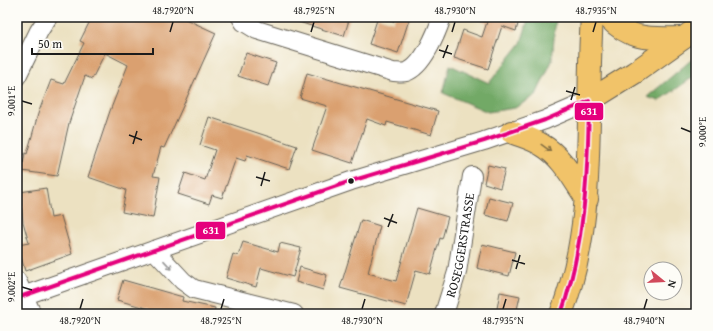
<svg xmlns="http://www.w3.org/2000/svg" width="713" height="331" viewBox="0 0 713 331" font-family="'Gentium Book Plus',serif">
<rect width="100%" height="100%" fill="#fdfcf7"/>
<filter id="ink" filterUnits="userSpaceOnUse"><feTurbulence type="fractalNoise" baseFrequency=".025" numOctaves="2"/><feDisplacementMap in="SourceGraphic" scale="8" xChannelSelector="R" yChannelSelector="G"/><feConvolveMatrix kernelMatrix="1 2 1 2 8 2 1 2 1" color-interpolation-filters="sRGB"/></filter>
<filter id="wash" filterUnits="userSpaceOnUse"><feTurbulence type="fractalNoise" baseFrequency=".012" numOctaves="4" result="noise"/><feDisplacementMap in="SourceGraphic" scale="16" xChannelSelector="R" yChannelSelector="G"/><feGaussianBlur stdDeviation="0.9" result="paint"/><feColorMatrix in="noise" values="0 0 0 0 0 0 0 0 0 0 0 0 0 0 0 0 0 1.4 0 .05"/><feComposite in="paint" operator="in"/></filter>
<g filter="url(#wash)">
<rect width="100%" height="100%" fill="#ece1c1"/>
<g fill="#72a966" stroke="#476241">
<polygon points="529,17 556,17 552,61 536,95 515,108 488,112 443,93 450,65 489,83 521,43"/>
<polygon points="696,56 696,75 659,101 647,97"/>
</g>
<g id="blocks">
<g fill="#daa06f">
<polygon points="92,17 181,17 216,33 164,148 161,147 153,176 160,177 153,218 122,212 126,190 88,177 110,111 128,65 105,53 92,79 85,76 69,123 57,176 22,171 25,153 27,154 38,114 51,80 64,84 84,43 80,41"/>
<polygon points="293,17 350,17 344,36 292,20"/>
<polygon points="378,17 393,22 395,17 410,17 398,53 369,44"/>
<polygon points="481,17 520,17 516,31 502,26 488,69 454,58 463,30 482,37 487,22 481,20"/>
<polygon points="246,53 276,63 268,86 238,76"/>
<polygon points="307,73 438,111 431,135 387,122 386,126 367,119 352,163 312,150 327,106 300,98"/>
<polygon points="209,117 297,146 289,169 247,155 245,161 236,158 222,198 212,195 209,204 178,194 185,173 205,180 215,150 200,145"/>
<polygon points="488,165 505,169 500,188 484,183"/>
<polygon points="46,188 51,218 61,216 72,254 25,271 18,245 29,243 23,222 20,192"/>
<polygon points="489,197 513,203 508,221 485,215"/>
<polygon points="417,208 448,217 442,239 440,238 430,274 416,270 406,306 340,288 361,220 380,226 368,273 396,281"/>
<polygon points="243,242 278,252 280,243 301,248 293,277 261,268 256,287 226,278 233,254 238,256"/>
<polygon points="482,244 515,252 509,276 477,268"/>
<polygon points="300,267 327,275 323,290 296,282"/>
<polygon points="123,280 183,297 182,301 215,308 214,314 148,314 149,309 117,300"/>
<polygon points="500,292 520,296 516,314 496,314"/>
</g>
</g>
</g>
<g filter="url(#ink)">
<use href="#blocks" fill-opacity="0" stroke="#656156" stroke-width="1"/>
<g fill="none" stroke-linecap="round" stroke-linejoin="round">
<defs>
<g id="minor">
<path d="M241,17L244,22L257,30L393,72C397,72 402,73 406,72C423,67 437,32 442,17"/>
<polyline points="17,76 39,31 48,17"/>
<polyline points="154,250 183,281 194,289 294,314"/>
<polyline points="17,281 32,314"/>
<polyline points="17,298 351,181 484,141 545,120 589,101"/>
<path id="s1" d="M444,314L457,272L472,176"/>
</g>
<g id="major">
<path d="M608,17C631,42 652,38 683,38"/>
<polyline points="589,101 634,73 696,29"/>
<path d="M511,132C521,136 533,139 542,145C563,157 574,181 587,199"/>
<path d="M561,314C598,219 585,116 592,17"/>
</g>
</defs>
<use href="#minor" stroke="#656156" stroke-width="20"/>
<use href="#major" stroke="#656156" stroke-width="24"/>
<use href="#minor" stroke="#fff" stroke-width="18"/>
<use href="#major" stroke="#f1c369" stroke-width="22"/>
<defs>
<path id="bus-1" d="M17,298L351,181L484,141L545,120L589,101C588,174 585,244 561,314"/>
</defs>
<use href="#bus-1" stroke="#fdfcf7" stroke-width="7"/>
<use href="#bus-1" stroke="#e5007d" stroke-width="4"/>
</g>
<defs><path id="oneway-shaft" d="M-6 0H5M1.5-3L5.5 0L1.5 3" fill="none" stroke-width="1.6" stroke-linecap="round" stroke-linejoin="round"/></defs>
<use stroke="#867042" href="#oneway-shaft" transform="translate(546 148) rotate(36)"/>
<use stroke="#999" href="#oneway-shaft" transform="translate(168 265) rotate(47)"/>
</g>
<path fill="none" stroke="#1c1c1c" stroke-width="1.5" d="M170,32L173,22M311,32L314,22M452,32L455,22M593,32L596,22M439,50L452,54M443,58L448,45M566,91L580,95M571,100L575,87M22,101L32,104M681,128L691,132M129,135L142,140M133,144L137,131M256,177L270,181M261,186L265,172M384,218L397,223M388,227L393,214M512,260L525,264M516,269L520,255M22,287L32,290M80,309L83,299M221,309L224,299M362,309L365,299M503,309L506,299M644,309L647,299"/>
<circle fill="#1c1c1c" stroke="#fdfcf7" stroke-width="1.5" cx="351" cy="181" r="3.5"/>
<g text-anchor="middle" stroke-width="3.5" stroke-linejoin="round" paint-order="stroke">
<g font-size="13" fill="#1c1c1c" stroke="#fdfcf7">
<text dy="5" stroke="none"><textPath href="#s1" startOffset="71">ROSEGGERSTRASSE</textPath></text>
</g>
</g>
<g stroke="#fdfcf7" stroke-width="1.5">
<rect x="574" y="102" width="30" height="19" rx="4" fill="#e5007d"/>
<rect x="195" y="221" width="31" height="19" rx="4" fill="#e5007d"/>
</g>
<g font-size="11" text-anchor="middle" font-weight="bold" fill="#fff">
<text x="589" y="115">631</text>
<text x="211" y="234">631</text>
</g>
<rect width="713" height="331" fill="none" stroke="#fdfcf7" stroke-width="44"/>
<g transform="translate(663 281) rotate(108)"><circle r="19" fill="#fdfcf7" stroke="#a3a29f"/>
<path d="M0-3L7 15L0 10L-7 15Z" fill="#d1495b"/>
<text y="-6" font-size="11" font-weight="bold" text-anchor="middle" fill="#1c1c1c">N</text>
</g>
<path d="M32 48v6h121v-6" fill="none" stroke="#1c1c1c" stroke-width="2"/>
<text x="38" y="48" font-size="12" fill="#1c1c1c" stroke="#fdfcf7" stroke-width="3" paint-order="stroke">50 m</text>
<rect x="22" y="22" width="669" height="287" fill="none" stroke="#1c1c1c" stroke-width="1.5"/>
<g font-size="10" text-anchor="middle" fill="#1c1c1c">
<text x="173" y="14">48.7920°N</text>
<text x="314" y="14">48.7925°N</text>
<text x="455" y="14">48.7930°N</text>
<text x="596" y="14">48.7935°N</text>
<text transform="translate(11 101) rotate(-90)" y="4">9.001°E</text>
<text transform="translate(702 132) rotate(-90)" y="4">9.000°E</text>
<text transform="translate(11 287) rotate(-90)" y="4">9.002°E</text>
<text x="80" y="324">48.7920°N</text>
<text x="221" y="324">48.7925°N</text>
<text x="362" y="324">48.7930°N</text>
<text x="503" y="324">48.7935°N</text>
<text x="644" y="324">48.7940°N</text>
</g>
</svg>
